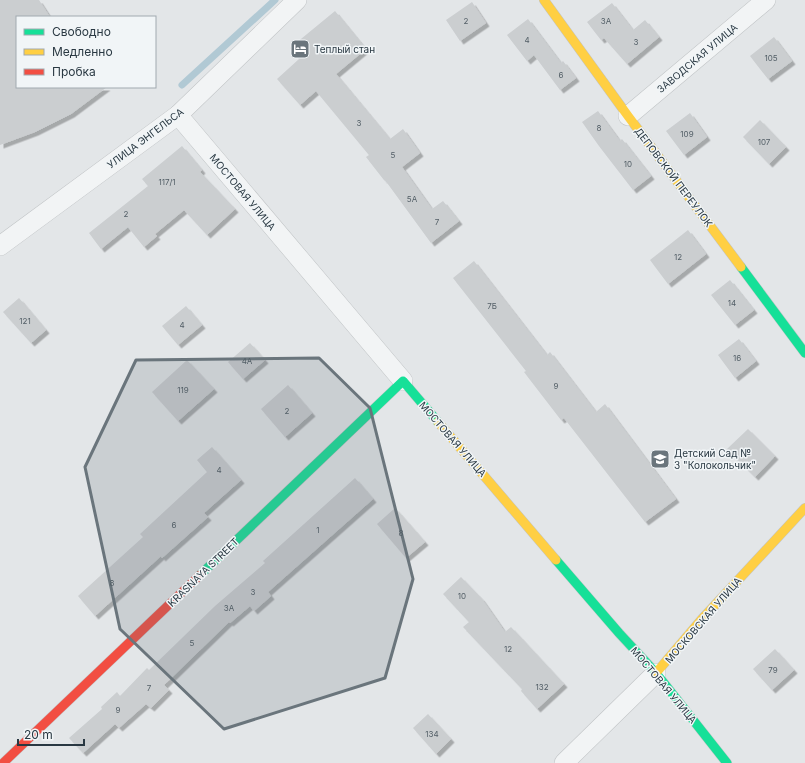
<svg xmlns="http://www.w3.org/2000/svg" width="805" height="763" viewBox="0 0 805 763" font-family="Inter,sans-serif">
<defs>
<filter id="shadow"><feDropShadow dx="3.5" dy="3.5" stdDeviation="0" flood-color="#0004"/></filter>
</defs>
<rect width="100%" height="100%" fill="#e3e6e8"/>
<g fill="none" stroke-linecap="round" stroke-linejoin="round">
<polyline stroke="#b1c9d4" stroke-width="7" points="182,85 275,0"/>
</g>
<g fill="#cbced0" filter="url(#shadow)">
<polygon points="0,0 39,0 50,17 17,17 17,87 107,87 71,114 35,132 0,145"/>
<polygon points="472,2 486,23 460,41 446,20"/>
<polygon points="612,3 633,30 645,20 659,37 627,64 604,38 601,40 587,22"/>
<polygon points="335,11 366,49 336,74 390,139 403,129 420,153 402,167 432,209 443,201 459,221 431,243 385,180 384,180 366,157 369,155 316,91 300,105 277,79 299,59 290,48"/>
<polygon points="528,19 561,63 563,61 576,78 560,90 534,55 527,61 507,35"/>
<polygon points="774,37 792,61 768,79 750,56"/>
<polygon points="598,111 620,141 622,139 651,176 633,190 599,146 582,122"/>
<polygon points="690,113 707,137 684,155 666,131"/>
<polygon points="760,120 786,147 769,164 743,137"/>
<polygon points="182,146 202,170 200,172 235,209 207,235 184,210 155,234 157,236 144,247 128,227 101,249 89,233 148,186 142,179"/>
<polygon points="688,230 706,254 668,284 650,260"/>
<polygon points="474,261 547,355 550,352 596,412 605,404 676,499 645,522 564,418 561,420 524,372 526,371 453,278"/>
<polygon points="730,280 754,310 735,325 711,295"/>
<polygon points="19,298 46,330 31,343 3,312"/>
<polygon points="186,306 202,325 178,345 162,326"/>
<polygon points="739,339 756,361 735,378 718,355"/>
<polygon points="250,343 265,360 243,379 228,362"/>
<polygon points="187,360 214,389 178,421 152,392"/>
<polygon points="288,385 312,413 285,437 261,409"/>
<polygon points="748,429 775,456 755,477 727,449"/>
<polygon points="212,447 241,480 204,513 208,517 162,558 161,556 95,616 78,596 143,537 140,534 207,472 197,460"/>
<polygon points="355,478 373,499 268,592 271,596 254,611 250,606 230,623 229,622 164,685 169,690 151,708 146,704 119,728 115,724 83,753 69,738 102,709 101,707 117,692 120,696 147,668 149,670 215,606 265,563 263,561"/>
<polygon points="395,508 425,542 406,558 377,524"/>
<polygon points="461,577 482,599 505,632 511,627 564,684 537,709 521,691 522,689 463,627 469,622 443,594"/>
<polygon points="775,649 794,670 772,690 753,669"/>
<polygon points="428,714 451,739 436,754 413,728"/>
</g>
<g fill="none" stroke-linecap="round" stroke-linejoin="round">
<defs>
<g id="street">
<polyline points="178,115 403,381"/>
<polyline points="628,116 766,0"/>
<polyline points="0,246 178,115 297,0"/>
<polyline points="564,763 656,673"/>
</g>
<g id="fast">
<polyline points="741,267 805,353"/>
<polyline points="556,560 619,633 656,673 727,763"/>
<polyline points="200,575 403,381 438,422"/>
</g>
<g id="slow">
<polyline points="544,0 628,116 741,267"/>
<polyline points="438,422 556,560"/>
<polyline points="656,673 702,619 805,508"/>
</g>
<polyline id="jam" points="3,763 200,575"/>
</defs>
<use href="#street" stroke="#c1c4c6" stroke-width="20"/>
<use href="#fast" stroke="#c1c4c6" stroke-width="10"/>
<use href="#slow" stroke="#c1c4c6" stroke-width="10"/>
<use href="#jam" stroke="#c1c4c6" stroke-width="10"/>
<use href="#street" stroke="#f2f4f5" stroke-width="19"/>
<use href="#fast" stroke="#16e098" stroke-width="9"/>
<use href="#slow" stroke="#ffcf43" stroke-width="9"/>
<use href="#jam" stroke="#f24e42" stroke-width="9"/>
</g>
<path fill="#6a757c" fill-opacity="0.2" stroke="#6a757c" stroke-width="3" stroke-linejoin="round" d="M319,358L370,408L413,579L385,678L224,729L120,629L85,467L136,360Z"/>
<defs>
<symbol id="hotel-square" viewBox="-11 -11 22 22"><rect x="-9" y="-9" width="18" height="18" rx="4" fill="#6a757c" stroke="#f1f5f7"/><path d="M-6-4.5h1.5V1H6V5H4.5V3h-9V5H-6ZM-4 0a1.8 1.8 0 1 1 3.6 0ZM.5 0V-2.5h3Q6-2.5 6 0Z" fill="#fff"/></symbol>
<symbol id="school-square" viewBox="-11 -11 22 22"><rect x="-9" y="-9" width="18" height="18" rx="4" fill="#6a757c" stroke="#f1f5f7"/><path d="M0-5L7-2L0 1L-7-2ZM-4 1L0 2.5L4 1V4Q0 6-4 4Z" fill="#fff"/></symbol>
</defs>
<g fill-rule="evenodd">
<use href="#hotel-square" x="289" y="38" width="22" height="22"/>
<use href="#school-square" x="649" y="448" width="22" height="22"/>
</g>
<g text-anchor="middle" stroke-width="3" stroke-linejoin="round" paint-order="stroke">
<g font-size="8" fill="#525e66">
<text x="466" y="24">2</text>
<text x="606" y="24">3А</text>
<text x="527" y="43">4</text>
<text x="636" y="45">3</text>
<text x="771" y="61">105</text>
<text x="561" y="78">6</text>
<text x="359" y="126">3</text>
<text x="599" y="131">8</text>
<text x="687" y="137">109</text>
<text x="764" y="145">107</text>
<text x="393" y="158">5</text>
<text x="628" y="167">10</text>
<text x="167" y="185">117/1</text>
<text x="412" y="202">5А</text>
<text x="126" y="217">2</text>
<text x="437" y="225">7</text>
<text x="678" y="260">12</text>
<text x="732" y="306">14</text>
<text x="492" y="309">7Б</text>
<text x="25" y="324">121</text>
<text x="182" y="328">4</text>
<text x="737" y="361">16</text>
<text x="247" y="364">4А</text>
<text x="556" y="389">9</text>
<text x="183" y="393">119</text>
<text x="287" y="414">2</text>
<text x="219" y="473">4</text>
<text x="174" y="528">6</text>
<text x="318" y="533">1</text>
<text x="401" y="536">8</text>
<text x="112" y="586">8</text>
<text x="253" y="595">3</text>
<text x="462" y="599">10</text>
<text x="229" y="611">3А</text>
<text x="192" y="646">5</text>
<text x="508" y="652">12</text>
<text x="773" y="673">79</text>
<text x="542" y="690">132</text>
<text x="149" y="691">7</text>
<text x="118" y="713">9</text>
<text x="432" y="737">134</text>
</g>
<g font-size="10" fill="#293842" stroke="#f1f5f7" text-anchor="start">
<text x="314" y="53">Теплый стан</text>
<text x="674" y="457">Детский Сад №<tspan x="674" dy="12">3 "Колокольчик"</tspan></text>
</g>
<g font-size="10" fill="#293842" stroke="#f1f5f7">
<text transform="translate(697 58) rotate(-40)" y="4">ЗАВОДСКАЯ УЛИЦА</text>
<text transform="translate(145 138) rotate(-37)" y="4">УЛИЦА ЭНГЕЛЬСА</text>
<text transform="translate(674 177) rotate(53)" y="4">ДЕПОВСКОЙ ПЕРЕУЛОК</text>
<text transform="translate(243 192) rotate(50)" y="4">МОСТОВАЯ УЛИЦА</text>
<text transform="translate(453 439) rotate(49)" y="4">МОСТОВАЯ УЛИЦА</text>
<text transform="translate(203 572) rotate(-44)" y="4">KRASNAYA STREET</text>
<text transform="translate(703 620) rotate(-49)" y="4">МОСКОВСКАЯ УЛИЦА</text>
<text transform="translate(664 685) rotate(50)" y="4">МОСТОВАЯ УЛИЦА</text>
</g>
</g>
<rect x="16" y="16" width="140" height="72" fill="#f1f5f7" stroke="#a1a9af"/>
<rect x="24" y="29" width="20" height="6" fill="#16e098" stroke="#a1a9af"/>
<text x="52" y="36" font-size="12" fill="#293842">Свободно</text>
<rect x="24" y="49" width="20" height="6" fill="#ffcf43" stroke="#a1a9af"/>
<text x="52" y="56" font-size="12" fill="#293842">Медленно</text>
<rect x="24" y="69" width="20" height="6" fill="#f24e42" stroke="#a1a9af"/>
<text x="52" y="76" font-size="12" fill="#293842">Пробка</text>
<path d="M18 739v6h66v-6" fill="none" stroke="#293842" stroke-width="2"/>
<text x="24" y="739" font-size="12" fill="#293842" stroke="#f1f5f7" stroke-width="3" paint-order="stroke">20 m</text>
</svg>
